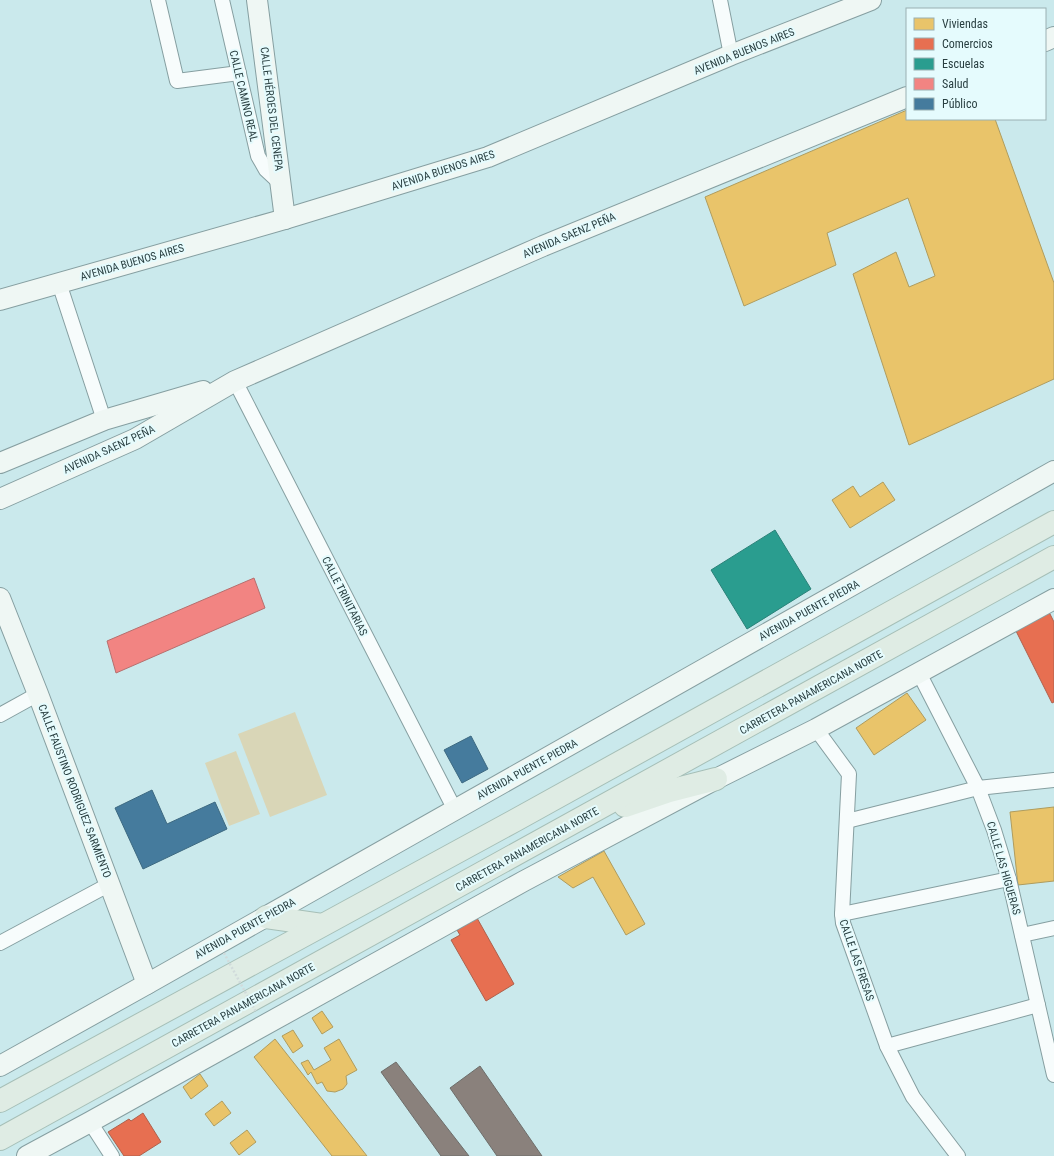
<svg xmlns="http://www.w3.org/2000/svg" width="1054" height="1156" viewBox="0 0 1054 1156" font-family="'Roboto Condensed',sans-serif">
<rect width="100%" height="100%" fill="#cae9ec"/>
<g fill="#d9d6b7">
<polygon points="295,712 327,795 270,817 238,734"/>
<polygon points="236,751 260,814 229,826 205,763"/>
</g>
<g fill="#e9c46a" stroke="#af9c5e">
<polygon points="907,110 907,119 995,119 1054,283 1054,379 909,445 853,274 896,252 909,287 935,276 908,198 827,233 836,265 744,306 705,197"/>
<polygon points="883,482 895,500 850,528 832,500 853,486 860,497"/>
<polygon points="907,693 926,720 874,755 856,728"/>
<polygon points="1054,807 1054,881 1018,885 1010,812"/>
<polygon points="604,851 645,924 626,935 593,877 573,888 558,877"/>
<polygon points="322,1011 333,1027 322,1034 312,1018"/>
<polygon points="293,1030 303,1046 293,1053 282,1036"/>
<polygon points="275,1039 367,1156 332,1156 254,1057"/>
<polygon points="339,1039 357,1070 346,1076 347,1084 343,1089 335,1092 327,1091 322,1082 317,1084 311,1072 308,1075 301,1063 308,1060 314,1070 331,1060 324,1048"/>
<polygon points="200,1074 208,1086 191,1099 183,1087"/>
<polygon points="222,1101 231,1113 214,1126 205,1114"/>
<polygon points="247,1130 256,1142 239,1155 230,1143"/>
</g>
<g fill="#e76f51" stroke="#ae614c">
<polygon points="1049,612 1054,622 1054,702 1052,703 1015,629"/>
<polygon points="477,918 514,984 486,1001 451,940 460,935 457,930"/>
<polygon points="143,1113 161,1142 139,1156 124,1156 108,1132 129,1119 131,1121"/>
</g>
<polygon fill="#2a9d8f" stroke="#2a8178" points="775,530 811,589 747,629 711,570"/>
<polygon fill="#f28482" stroke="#b66f6e" points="254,578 265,608 116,673 107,641"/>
<g fill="#457b9d" stroke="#3d6981">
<polygon points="471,736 488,769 462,783 444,750"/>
<polygon points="152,790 167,824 215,802 227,829 143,869 115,808"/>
</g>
<g fill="#8a817c" stroke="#6d6d6a">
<polygon points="396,1062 469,1156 441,1156 381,1072"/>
<polygon points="480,1066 542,1156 497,1156 450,1088"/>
</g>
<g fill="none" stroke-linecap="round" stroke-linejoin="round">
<defs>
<g id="street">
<polyline points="158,0 177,81 239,73"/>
<polyline points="222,0 258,156 266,170 281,184"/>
<polyline points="720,0 731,55"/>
<polyline points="59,283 104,420"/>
<polyline points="235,381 455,810"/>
<polyline points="919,673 978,788 994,830 1009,879 1054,1075"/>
<polyline points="0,715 38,694"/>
<polyline points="816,729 849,774 842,914 843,923 887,1046 913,1097 958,1156"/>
<polyline points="847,821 978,788 1054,780"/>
<polyline points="842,914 1009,879"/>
<polyline points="1022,935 1054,928"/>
<polyline points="0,943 110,884"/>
<polyline points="887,1046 1038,1005"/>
<polyline points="90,1122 112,1156"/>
</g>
<g id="secondary">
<polyline points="257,0 285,219"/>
<polyline points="1045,41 1054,37"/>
<polyline points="0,300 285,219 488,157 731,55 871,0"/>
<polyline points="0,463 104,420 203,391"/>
<polyline points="0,499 135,439 235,381 543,246 907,97"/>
<polyline points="0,598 38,694 147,984"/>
<polyline points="0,1066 147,984 1054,471"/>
<polyline points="27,1156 90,1122 524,881 716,779 816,729 1054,599"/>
</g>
<g id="highway">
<polyline points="625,806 669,791 716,779"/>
<polyline points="266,917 322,925"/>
<polyline points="0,1101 514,821 1054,522"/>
<polyline points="0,1139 1054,557"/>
</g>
</defs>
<use href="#street" stroke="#869fa1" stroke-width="16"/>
<use href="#secondary" stroke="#869fa1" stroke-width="22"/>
<use href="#highway" stroke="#a6bfb7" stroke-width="24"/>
<use href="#street" stroke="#f7fcfc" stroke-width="14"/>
<use href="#secondary" stroke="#eff7f4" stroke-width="20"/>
<use href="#highway" stroke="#dfece4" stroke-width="22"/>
<polyline stroke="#d1dbdb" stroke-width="2.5" stroke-dasharray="2 2" stroke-linecap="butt" points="224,953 256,1012"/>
</g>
<g text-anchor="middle" stroke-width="4" stroke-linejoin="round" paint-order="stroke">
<g font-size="11" fill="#293f41" stroke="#e5fbfd">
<text transform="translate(744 51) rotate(-22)" y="4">AVENIDA BUENOS AIRES</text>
<text transform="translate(244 96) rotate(77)" y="4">CALLE CAMINO REAL</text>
<text transform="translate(272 109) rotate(83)" y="4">CALLE HÉROES DEL CENEPA</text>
<text transform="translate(443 170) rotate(-18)" y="4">AVENIDA BUENOS AIRES</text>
<text transform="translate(569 235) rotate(-23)" y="4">AVENIDA SAENZ PEÑA</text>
<text transform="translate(132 262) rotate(-16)" y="4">AVENIDA BUENOS AIRES</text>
<text transform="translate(109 449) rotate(-25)" y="4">AVENIDA SAENZ PEÑA</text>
<text transform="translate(345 596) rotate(63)" y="4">CALLE TRINITARIAS</text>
<text transform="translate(809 610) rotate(-29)" y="4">AVENIDA PUENTE PIEDRA</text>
<text transform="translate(811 692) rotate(-29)" y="4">CARRETERA PANAMERICANA NORTE</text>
<text transform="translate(527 769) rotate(-29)" y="4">AVENIDA PUENTE PIEDRA</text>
<text transform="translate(75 791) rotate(69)" y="4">CALLE FAUSTINO RODRIGUEZ SARMIENTO</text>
<text transform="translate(527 849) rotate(-29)" y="4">CARRETERA PANAMERICANA NORTE</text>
<text transform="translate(1004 868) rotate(74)" y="4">CALLE LAS HIGUERAS</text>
<text transform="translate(245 928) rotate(-29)" y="4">AVENIDA PUENTE PIEDRA</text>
<text transform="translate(857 960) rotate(71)" y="4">CALLE LAS FRESAS</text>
<text transform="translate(243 1005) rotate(-29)" y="4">CARRETERA PANAMERICANA NORTE</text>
</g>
</g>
<rect x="906" y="8" width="140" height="112" fill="#e5fbfd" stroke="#9ab0b2"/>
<rect x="914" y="18" width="20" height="12" fill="#e9c46a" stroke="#9ab0b2"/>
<text x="942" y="28" font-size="12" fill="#293f41">Viviendas</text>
<rect x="914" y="38" width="20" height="12" fill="#e76f51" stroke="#9ab0b2"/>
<text x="942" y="48" font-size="12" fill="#293f41">Comercios</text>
<rect x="914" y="58" width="20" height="12" fill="#2a9d8f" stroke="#9ab0b2"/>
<text x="942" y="68" font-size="12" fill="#293f41">Escuelas</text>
<rect x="914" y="78" width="20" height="12" fill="#f28482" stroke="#9ab0b2"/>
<text x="942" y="88" font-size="12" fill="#293f41">Salud</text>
<rect x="914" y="98" width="20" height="12" fill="#457b9d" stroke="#9ab0b2"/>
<text x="942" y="108" font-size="12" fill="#293f41">Público</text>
</svg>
